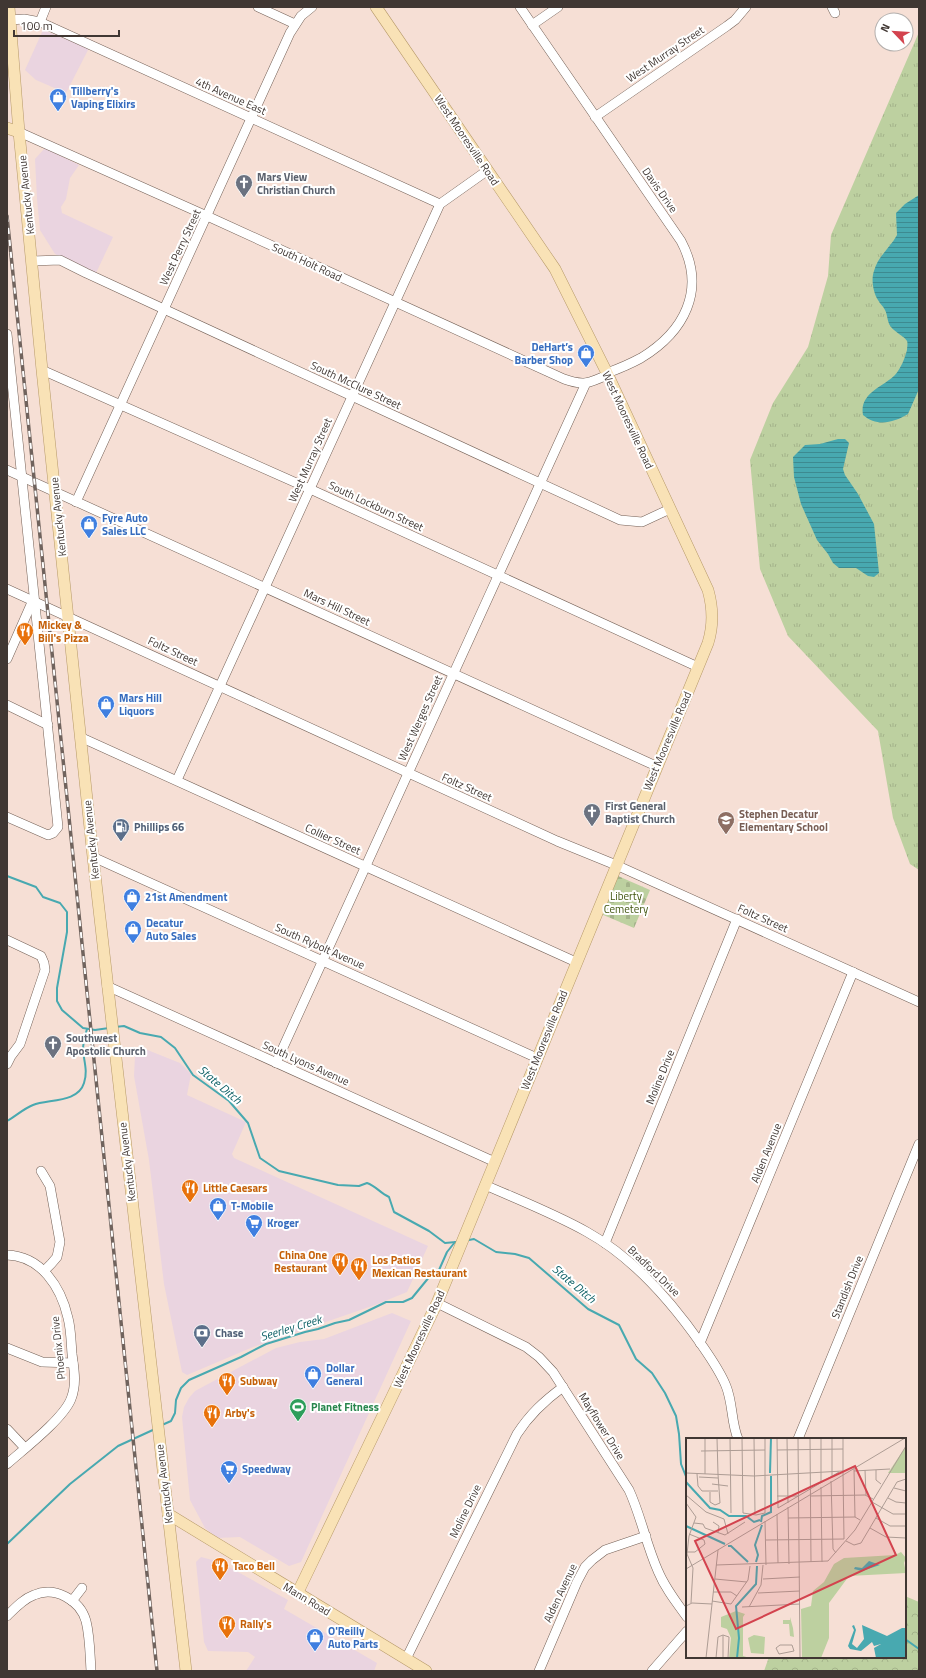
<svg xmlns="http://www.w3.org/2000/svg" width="926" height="1678" viewBox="0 0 926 1678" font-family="'Titillium Web',sans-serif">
<defs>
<pattern id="grass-tufts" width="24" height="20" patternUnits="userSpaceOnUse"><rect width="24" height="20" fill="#bdd0a0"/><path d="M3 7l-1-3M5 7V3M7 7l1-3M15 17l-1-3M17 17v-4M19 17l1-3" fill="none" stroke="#a4b38a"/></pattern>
<pattern id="forest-crowns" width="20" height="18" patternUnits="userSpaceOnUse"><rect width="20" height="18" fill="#bdd0a0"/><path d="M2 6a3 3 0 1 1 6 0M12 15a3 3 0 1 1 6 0" fill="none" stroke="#a4b38a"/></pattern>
<pattern id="cemetery-stones" width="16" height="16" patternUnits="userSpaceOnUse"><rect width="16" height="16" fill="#bdd0a0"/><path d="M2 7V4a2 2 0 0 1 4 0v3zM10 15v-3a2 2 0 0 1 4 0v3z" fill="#a4b38a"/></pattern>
<pattern id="water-rules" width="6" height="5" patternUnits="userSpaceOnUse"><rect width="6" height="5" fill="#48a9b0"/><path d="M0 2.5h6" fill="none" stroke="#3d8a90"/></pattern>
</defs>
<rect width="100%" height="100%" fill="#f6dfd5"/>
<g fill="#ead4e0">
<polygon points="43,30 89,48 66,93 36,80 25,70"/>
<polygon points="45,148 79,165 70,178 66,199 61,207 62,213 113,237 96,273 55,254 40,230 37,199 35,159"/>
<polygon points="145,1049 180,1063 191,1074 187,1095 246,1122 232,1154 234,1158 428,1246 407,1292 375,1305 253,1347 187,1375 182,1372 164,1284 149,1160 134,1076 135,1056 139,1051"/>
<polygon points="392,1313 411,1321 301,1562 289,1566 240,1537 217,1538 205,1528 190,1500 182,1417 184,1407 189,1398 195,1391 276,1348 300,1342 324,1339"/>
<polygon points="201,1557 220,1562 288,1600 284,1609 377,1663 374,1671 246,1671 255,1657 248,1652 208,1651 204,1642 196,1562"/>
</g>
<polygon fill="url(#grass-tufts)" points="919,32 919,484 917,489 919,492 919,870 910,864 893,818 878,731 788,636 760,569 750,460 773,403 808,347 828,276 831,235"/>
<polygon fill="url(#forest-crowns)" points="905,1596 919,1602 919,1671 764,1671 769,1657 905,1657"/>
<polygon fill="url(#cemetery-stones)" points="618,876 650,890 634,928 601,914"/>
<g fill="url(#water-rules)">
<path d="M919,195V389L908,414C893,423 877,427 863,415C859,393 883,387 895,375C901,368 905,358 907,350C907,348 908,343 907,341C906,338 894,331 891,327C887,322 888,316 885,310C883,306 880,304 878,300C873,292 871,279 874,271C878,256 890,248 897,235L896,213L905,204Z"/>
<polygon points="838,439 845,439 849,443 843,469 845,475 858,494 874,524 879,573 874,577 868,576 856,568 839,568 833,563 828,554 817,540 801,504 794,477 793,457 805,445 820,444"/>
</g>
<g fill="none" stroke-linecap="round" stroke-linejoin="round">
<g stroke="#48a9b0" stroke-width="2">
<polyline points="7,876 36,887 43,897 60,903 67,912 67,932 57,988 57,1001 62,1010 83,1028 95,1030 109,1028"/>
<path d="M115,1027L124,1026L140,1033L161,1037L175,1048L193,1075L229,1101L248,1123L260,1158L279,1171L338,1185L359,1186L367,1183C376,1186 380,1193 389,1197L394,1212L429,1231L445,1243L456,1242"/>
<path d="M7,1121C16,1116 23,1109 33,1105C48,1099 78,1103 84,1083C88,1071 84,1062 83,1050C83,1042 85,1036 87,1029"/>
<polyline points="469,1240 474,1239 496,1252 515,1254 529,1258 588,1309 619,1325 636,1359 652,1373 665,1393 676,1416 679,1434 681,1464 687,1479"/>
<polyline points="162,1425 171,1421 175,1413 176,1400 181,1388 189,1380 241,1357 266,1344 305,1332 318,1329 335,1323 349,1320 386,1302 403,1302 412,1298 430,1276 439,1270 447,1252 455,1242"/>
<polyline points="7,1544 70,1484 118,1446 155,1429"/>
<polyline points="905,1639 919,1649"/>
</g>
<defs>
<g id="minor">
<polyline points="258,7 295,24"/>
<path d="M520,7L681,241C707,290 684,332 641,358C630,364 618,369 607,373"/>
<polyline points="832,7 835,13"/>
<polyline points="10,20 24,19 40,22 440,204"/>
<polyline points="40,22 46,7"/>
<polyline points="532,25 558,7"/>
<polyline points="595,117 727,26 735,20 746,7"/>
<path d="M19,132L207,216L564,379C583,386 590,383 607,375"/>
<polyline points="32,261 60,260 86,273 620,520 642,522 670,509"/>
<polyline points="7,334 58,827 53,833 48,835 7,817"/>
<polyline points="42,370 310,489 698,667"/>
<polyline points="7,470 656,766"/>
<polyline points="76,502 290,33 301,16 312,7"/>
<polyline points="7,589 557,841 616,865 919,1002"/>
<polyline points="7,659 33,600"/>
<polyline points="7,705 48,725"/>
<polyline points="80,737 576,962"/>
<polyline points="177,780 440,204 488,170"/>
<polyline points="93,857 537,1058"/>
<polyline points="7,940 41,956 44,963 45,970 20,1044 11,1056 7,1064"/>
<polyline points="107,986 495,1162"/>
<polyline points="276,1063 586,383"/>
<polyline points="41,1171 50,1186 60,1242 57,1257 51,1264 44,1271"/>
<path d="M485,1185C519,1200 555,1214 587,1232C634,1258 671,1301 701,1344C710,1357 720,1371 726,1386C733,1403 731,1422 738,1439"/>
<polyline points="605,1243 737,919"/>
<path d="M7,1255C41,1256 61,1287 68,1318C71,1329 71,1342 72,1354C74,1369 77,1384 71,1399C63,1419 24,1449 7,1464"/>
<path d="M437,1303L526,1347L539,1357L553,1372L629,1490C641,1516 646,1544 658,1571C665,1588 676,1602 687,1617"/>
<polyline points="700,1343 853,972"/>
<polyline points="7,1348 42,1362 73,1363"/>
<polyline points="7,1429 25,1448"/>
<polyline points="798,1439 919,1144"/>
<polyline points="72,1601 82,1588"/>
<path d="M7,1616C15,1608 23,1599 34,1595C55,1586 80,1600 86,1621C90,1637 90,1655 91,1671"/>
<path d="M406,1659L517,1434C530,1414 544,1401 563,1387"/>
<polyline points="539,1671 577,1582 585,1567 592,1560 605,1550 646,1536"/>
<polyline points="652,1671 687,1631"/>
</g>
<g id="major">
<polyline points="9,7 19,132 42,370 93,857 186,1671"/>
<polyline points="7,128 19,132"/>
<polyline points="168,1514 426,1671"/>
<path d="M298,1592L437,1303L708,643C714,624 713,608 708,590L607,373L555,269L376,7"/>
</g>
</defs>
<use href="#minor" stroke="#746157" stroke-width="10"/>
<use href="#major" stroke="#b69968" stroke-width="12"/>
<use href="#minor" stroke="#fff" stroke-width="9"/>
<use href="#major" stroke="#f9e2b6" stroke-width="11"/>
<defs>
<polyline id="rail" points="7,216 157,1671"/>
</defs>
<use href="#rail" stroke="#70635d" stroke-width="3.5"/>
<use href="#rail" stroke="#fff" stroke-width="2" stroke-dasharray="6" stroke-linecap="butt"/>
</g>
<defs>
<symbol id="shop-pin" viewBox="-11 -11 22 30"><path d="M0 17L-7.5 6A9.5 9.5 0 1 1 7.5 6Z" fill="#3f7fe0" stroke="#fff"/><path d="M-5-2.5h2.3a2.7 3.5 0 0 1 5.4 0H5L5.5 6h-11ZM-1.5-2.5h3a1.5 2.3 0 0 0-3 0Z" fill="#fff"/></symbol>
<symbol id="church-pin" viewBox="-11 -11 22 30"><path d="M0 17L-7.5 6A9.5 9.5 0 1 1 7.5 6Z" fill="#6b7280" stroke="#fff"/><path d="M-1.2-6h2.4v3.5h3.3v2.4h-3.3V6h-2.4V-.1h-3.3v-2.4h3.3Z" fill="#fff"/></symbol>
<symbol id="restaurant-pin" viewBox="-11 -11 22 30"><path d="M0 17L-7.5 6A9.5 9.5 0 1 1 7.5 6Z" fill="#e8710a" stroke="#fff"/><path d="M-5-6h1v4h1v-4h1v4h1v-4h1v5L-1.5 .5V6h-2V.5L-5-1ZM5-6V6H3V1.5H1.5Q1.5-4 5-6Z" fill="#fff"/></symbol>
<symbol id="school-pin" viewBox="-11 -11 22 30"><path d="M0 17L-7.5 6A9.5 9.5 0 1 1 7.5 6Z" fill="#8d6e63" stroke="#fff"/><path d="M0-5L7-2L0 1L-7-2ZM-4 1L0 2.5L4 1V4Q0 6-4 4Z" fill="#fff"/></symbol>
<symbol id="fuel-pin" viewBox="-11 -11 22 30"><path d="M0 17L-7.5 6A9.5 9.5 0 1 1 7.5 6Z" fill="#5c6f8a" stroke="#fff"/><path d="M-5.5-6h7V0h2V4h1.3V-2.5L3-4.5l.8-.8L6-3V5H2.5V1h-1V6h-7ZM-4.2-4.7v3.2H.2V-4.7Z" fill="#fff"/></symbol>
<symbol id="supermarket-pin" viewBox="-11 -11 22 30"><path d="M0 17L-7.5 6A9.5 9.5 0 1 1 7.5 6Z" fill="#3f7fe0" stroke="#fff"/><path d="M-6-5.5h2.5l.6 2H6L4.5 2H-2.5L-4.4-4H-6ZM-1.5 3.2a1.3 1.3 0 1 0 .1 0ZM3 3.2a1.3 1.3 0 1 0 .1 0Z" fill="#fff"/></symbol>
<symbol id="bank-pin" viewBox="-11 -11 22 30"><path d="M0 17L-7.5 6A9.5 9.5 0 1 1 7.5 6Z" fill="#5c6f8a" stroke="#fff"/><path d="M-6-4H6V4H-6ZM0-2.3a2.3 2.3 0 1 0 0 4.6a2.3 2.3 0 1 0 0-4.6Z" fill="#fff"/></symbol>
<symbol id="stadium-pin" viewBox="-11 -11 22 30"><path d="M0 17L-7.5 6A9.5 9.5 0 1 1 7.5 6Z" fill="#2e9e5b" stroke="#fff"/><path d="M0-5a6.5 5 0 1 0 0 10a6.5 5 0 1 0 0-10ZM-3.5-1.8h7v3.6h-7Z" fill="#fff"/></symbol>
</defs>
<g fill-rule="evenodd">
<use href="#shop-pin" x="48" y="87" width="20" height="27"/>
<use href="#church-pin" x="234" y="173" width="20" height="27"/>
<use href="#shop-pin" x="576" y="343" width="20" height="27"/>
<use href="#shop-pin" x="79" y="514" width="20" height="27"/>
<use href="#restaurant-pin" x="15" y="621" width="20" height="27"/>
<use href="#shop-pin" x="96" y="694" width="20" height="27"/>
<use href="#church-pin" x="582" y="802" width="20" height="27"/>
<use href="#school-pin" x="716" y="810" width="20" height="27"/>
<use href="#fuel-pin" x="111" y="817" width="20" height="27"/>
<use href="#shop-pin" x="122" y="887" width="20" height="27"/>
<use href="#shop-pin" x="123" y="919" width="20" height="27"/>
<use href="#church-pin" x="43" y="1034" width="20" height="27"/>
<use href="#restaurant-pin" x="180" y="1178" width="20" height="27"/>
<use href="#shop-pin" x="208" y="1196" width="20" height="27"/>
<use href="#supermarket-pin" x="244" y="1213" width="20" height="27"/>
<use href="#restaurant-pin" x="330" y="1251" width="20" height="27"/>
<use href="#restaurant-pin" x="349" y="1256" width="20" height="27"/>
<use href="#bank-pin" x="192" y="1323" width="20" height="27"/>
<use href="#shop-pin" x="303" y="1364" width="20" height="27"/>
<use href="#restaurant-pin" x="217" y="1371" width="20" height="27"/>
<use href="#stadium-pin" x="288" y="1397" width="20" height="27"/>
<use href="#restaurant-pin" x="202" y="1403" width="20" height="27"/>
<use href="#supermarket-pin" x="219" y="1459" width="20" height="27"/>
<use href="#restaurant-pin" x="210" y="1556" width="20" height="27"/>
<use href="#restaurant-pin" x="217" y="1614" width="20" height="27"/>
<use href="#shop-pin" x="305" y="1627" width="20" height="27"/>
</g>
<g text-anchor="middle" stroke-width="4" stroke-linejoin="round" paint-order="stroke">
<g font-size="11" fill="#403733" stroke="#fff">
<text transform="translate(665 54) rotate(-34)" y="4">West Murray Street</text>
<text transform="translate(231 96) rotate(24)" y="4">4th Avenue East</text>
<text transform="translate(467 140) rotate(56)" y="4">West Mooresville Road</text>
<text transform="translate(660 190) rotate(55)" y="4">Davis Drive</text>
<text transform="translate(26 195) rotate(-96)" y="4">Kentucky Avenue</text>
<text transform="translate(180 247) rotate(-65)" y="4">West Perry Street</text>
<text transform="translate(307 262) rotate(25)" y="4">South Holt Road</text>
<text transform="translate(356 385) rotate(25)" y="4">South McClure Street</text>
<text transform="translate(628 420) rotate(65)" y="4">West Mooresville Road</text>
<text transform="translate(310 460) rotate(-66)" y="4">West Murray Street</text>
<text transform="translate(376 506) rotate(25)" y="4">South Lockburn Street</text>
<text transform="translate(58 517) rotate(-96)" y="4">Kentucky Avenue</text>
<text transform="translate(337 607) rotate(25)" y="4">Mars Hill Street</text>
<text transform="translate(173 651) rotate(25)" y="4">Foltz Street</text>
<text transform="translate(420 718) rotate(-66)" y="4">West Werges Street</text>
<text transform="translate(667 741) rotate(-67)" y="4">West Mooresville Road</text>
<text transform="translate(467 787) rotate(24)" y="4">Foltz Street</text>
<text transform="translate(333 839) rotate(24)" y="4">Collier Street</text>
<text transform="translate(91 840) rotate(-96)" y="4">Kentucky Avenue</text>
<text transform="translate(763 918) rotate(24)" y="4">Foltz Street</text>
<text transform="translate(320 946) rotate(24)" y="4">South Rybolt Avenue</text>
<text transform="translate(544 1040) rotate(-68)" y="4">West Mooresville Road</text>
<text transform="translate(306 1063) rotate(24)" y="4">South Lyons Avenue</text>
<text transform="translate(660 1077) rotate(-68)" y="4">Moline Drive</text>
<text transform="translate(766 1153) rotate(-68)" y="4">Alden Avenue</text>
<text transform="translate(127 1162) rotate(-97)" y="4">Kentucky Avenue</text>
<text transform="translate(654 1271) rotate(44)" y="4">Bradford Drive</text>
<text transform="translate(847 1287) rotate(-68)" y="4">Standish Drive</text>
<text transform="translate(419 1339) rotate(-65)" y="4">West Mooresville Road</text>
<text transform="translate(58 1348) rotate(-96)" y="4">Phoenix Drive</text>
<text transform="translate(602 1426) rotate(58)" y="4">Mayflower Drive</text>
<text transform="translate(164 1484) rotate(-97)" y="4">Kentucky Avenue</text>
<text transform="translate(465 1511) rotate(-64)" y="4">Moline Drive</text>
<text transform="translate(560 1593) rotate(-65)" y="4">Alden Avenue</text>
<text transform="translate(307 1599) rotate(31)" y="4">Mann Road</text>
</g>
<g font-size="11" font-weight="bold" fill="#366cbe" stroke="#fff" text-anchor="start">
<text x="71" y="95">Tillberry's<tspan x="71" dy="13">Vaping Elixirs</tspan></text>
<text x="573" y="351" text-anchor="end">DeHart’s<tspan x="573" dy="13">Barber Shop</tspan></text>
<text x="102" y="522">Fyre Auto<tspan x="102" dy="13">Sales LLC</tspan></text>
<text x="119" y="702">Mars Hill<tspan x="119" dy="13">Liquors</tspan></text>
<text x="145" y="901">21st Amendment</text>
<text x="146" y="927">Decatur<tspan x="146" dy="13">Auto Sales</tspan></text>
<text x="231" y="1210">T-Mobile</text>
<text x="267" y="1227">Kroger</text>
<text x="326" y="1372">Dollar<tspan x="326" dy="13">General</tspan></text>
<text x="242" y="1473">Speedway</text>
<text x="328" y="1635">O'Reilly<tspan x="328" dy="13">Auto Parts</tspan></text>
</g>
<g font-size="11" font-weight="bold" fill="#5b616d" stroke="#fff" text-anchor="start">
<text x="257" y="181">Mars View<tspan x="257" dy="13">Christian Church</tspan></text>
<text x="605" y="810">First General<tspan x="605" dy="13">Baptist Church</tspan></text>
<text x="66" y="1042">Southwest<tspan x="66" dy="13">Apostolic Church</tspan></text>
</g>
<g font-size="11" font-weight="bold" fill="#c56008" stroke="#fff" text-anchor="start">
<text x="38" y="629">Mickey &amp;<tspan x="38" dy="13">Bill's Pizza</tspan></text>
<text x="203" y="1192">Little Caesars</text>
<text x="327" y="1259" text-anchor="end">China One<tspan x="327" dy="13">Restaurant</tspan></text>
<text x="372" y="1264">Los Patios<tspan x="372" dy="13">Mexican Restaurant</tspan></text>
<text x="240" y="1385">Subway</text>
<text x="225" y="1417">Arby's</text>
<text x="233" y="1570">Taco Bell</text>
<text x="240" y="1628">Rally's</text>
</g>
<g font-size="11" font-weight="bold" fill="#785e54" stroke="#fff" text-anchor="start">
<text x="739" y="818">Stephen Decatur<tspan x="739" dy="13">Elementary School</tspan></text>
</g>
<g font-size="11" font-weight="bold" fill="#4e5e75" stroke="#fff" text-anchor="start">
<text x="134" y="831">Phillips 66</text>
<text x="215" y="1337">Chase</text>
</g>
<g font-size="11" fill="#40550f" stroke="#fff">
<text x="626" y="900">Liberty<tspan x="626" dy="13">Cemetery</tspan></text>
</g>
<g font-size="11" font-weight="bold" fill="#27864d" stroke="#fff" text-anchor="start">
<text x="311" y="1411">Planet Fitness</text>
</g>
<g font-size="12" font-style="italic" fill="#0f6167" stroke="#fff">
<text transform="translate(220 1085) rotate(40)" y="4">State Ditch</text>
<text transform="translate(574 1284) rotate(40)" y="4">State Ditch</text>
<text transform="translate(291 1328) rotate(-17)" y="4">Seerley Creek</text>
</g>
</g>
<g transform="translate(686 1438)">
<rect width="220" height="220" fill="#f6dfd5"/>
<path d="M215,114L220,120L218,125L220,135L163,138L143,165V200L135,220H116L115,171L125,168L127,153L138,144L148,126L158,120L209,117Z" fill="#bdd0a0"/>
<path d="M50,173L59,176L57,179V218L64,220H43L45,200L41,191L35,189V179ZM104,179L107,190L108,199L104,198L103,186H97V182H104ZM68,197L79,199L78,216L65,215L62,200Z" fill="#bdd0a0"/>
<path d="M220,8V35H202Z" fill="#bdd0a0"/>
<path d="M183,123L194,127L176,133L168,131L169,129L176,130ZM168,187L170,192L166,206L171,210L178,201L176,187L201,198L216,190H220V220H190L188,210L195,206L188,208L186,204L175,213L164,211L162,208L168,192L166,188Z" fill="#48a9b0"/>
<path fill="none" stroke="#48a9b0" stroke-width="2" d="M84,35L85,0M0,44L24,70L34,72L43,78H60L68,84L74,82M75,84L76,78L85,74V38M0,88L39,106M42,108H45L62,124M70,124L72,117L69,107L76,87M51,220L53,200L50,168L70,146L71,128"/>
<path fill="none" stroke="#ad9c94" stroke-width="1" d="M19,0V36M31,0L32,36M44,0L45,75M56,0L57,75L70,77L79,75V0M68,0L69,76M91,0L92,70L153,34M101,0L102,65M112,0L114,220M124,0L125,124M135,0V45M146,0V38M157,0V36M91,12L157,11M15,13L79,12M168,31L169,79M179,32L180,57M190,32V42L195,46M168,33L204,31M0,35L68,38L157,33M11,36L12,48L16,53H32M157,36L158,101M13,39L32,40M145,43L147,111L150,115M26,46L42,48M135,49L136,124M208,50L220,53M24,54V64L29,67L34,65L32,36M0,57L20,74L38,81L42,96M91,58H113M124,58L179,57L187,61M202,60L210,64L220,65M186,64L207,76H220M0,65L10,79L3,98L1,116L7,130L5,165M102,69L103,126M91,76L92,125M102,80L169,79L174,82M190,80L204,88H220M79,83L80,127M27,84L33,88L32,95M8,85L17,86L19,90L39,97L59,84M184,90L200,99L220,100M3,96L18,102L19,106M80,102L158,101M160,103L168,107L175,105L211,44L220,41M1,114H9L19,106M30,127L142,123L169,92L220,8M0,131L219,0M29,141L61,144M77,141L114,139M27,154H45L51,158M72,155L114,153M26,163L45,166L62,142L64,128M0,168L6,165L26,166M56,169L114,166M63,169L75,147L77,127M37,197L43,199L42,220M94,207H106L108,213L93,216L90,210ZM20,220L32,112M30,220L32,199L37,197M37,220V197"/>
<path fill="#d3434e" fill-opacity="0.15" stroke="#d3434e" stroke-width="2" d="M169,28L210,117L50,191L9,103Z"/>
<rect width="220" height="220" fill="none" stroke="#403733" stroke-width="2"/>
</g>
<rect width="926" height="1678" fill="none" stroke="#403733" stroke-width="16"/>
<g transform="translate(894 32) rotate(295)"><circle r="19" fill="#ffffff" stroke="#b3afad"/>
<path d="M0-3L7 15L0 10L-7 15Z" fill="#d3434e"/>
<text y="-6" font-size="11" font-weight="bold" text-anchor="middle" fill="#403733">N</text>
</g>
<path d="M14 30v6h105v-6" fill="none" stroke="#403733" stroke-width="2"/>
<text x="20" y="30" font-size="12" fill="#403733" stroke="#ffffff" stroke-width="3" paint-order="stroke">100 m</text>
</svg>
